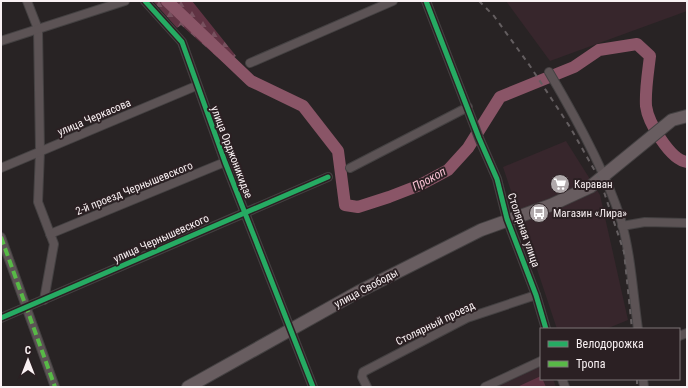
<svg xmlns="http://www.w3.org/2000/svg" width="688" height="388" viewBox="0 0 688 388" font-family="'Roboto Condensed',sans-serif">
<defs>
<pattern id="forest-firs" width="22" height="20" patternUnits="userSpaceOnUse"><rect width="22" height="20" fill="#603343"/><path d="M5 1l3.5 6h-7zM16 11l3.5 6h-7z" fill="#78515f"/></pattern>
</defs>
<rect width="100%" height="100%" fill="#282324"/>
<g fill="#37262c">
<polygon points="506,1 687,1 687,11 550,61"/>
<polygon points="566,141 600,195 628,320 606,329 557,329 503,167"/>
<polygon points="541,364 541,379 553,379 556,387 493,387"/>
</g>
<polygon fill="url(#forest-firs)" points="153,1 192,1 236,56 224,63 181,25 177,28"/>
<polygon fill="#603343" points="541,376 546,387 517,387"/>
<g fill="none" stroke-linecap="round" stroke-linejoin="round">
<path stroke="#8a5567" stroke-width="12" d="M167,1L251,81L303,106L338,151L345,205L358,207L389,197L420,185L448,170L468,148L500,97L574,67L599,50L637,44L650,56C648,73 645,90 646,106C648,122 670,160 687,162"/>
<defs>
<g id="minor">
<polyline points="27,1 38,29 40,151 38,202 54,244 44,300"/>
<polyline points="145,1 182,42 225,162 313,387"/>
<polyline points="426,1 479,138 497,179 507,219 536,295 546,329"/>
<polyline points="1,41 125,1"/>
<polyline points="250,63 393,1"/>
<path d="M549,72C575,116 606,172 621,220C631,255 633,293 638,329"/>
<polyline points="1,168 196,86"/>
<polyline points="350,168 468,107"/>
<polyline points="622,226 645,222 687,223"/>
<polyline points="50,234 225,162"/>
<polyline points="1,237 55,387"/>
<polyline points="1,318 328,177"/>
<polyline points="679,336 687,333"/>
<polyline points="562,379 565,387"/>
<polyline points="643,379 644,387"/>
<polyline points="367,387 362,377 363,372 467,318 536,295"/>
<polyline points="485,387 541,361"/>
</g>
<polyline id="secondary" points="188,387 358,292 481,230 551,205 590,187 672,120 687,116"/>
</defs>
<use href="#minor" stroke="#444142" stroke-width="10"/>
<use href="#secondary" stroke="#444142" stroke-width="14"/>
<use href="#minor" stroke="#5c5355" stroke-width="8"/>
<use href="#secondary" stroke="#685d60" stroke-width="12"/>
<g stroke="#645e60" stroke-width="2" stroke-dasharray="5 5" stroke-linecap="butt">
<polyline points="479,1 494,16 530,66 570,127 600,180 624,252 632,329"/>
<polyline points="637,379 637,387"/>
</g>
<polyline stroke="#58b947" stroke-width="4" stroke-dasharray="8 4" stroke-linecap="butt" points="1,237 55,387"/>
<defs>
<g id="cycleway">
<polyline points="145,1 182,42 225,162 313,387"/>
<polyline points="426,1 479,138 497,179 507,219 536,295 546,329"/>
<polyline points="1,318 328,177"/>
</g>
</defs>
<use href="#cycleway" stroke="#2b2023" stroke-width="8"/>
<use href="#cycleway" stroke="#26ab63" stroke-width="5"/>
</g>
<defs>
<symbol id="supermarket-disc" viewBox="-11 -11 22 22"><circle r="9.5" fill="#b0a9ab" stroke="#2b2023"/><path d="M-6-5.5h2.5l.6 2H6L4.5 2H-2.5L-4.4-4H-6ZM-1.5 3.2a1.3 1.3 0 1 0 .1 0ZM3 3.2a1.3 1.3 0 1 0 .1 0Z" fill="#fff"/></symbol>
<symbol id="bus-disc" viewBox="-11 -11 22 22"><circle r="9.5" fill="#b0a9ab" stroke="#2b2023"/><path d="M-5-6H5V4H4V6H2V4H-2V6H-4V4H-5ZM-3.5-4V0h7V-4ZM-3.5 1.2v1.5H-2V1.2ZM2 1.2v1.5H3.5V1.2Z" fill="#fff"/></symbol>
</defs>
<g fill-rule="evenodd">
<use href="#supermarket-disc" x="549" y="173" width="22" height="22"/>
<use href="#bus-disc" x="528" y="202" width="22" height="22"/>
</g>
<g text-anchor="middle" stroke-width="4" stroke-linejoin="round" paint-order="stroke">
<g font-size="11" fill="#f9f1f3" stroke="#2b2023">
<text transform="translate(94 117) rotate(-23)" y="4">улица Черкасова</text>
<text transform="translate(232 152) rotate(69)" y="4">улица Орджоникидзе</text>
<text transform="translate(134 188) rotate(-22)" y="4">2-й проезд Чернышевского</text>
<text transform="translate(524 230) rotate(71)" y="4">Столярная улица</text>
<text transform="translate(161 238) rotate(-24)" y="4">улица Чернышевского</text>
<text transform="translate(366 288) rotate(-28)" y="4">улица Свободы</text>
<text transform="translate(435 323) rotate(-26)" y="4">Столярный проезд</text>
</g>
<g font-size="11" fill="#f9f1f3" stroke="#2b2023" text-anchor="start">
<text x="574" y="188">Караван</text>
<text x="553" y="217">Магазин «Лира»</text>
</g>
<g font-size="12" font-style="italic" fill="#f7c0d2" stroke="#2b2023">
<text transform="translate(429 179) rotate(-28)" y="4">Прокоп</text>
</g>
</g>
<rect width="688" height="388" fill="none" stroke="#f9f1f3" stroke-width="4"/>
<rect x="540" y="328" width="140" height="52" fill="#2b2023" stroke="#7d7476"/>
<rect x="548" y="341" width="20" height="6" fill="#26ab63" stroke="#7d7476"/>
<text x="576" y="348" font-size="12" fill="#f9f1f3">Велодорожка</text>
<rect x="548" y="361" width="20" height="6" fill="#58b947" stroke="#7d7476"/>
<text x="576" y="368" font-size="12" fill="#f9f1f3">Тропа</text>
<g transform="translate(28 360)" stroke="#2b2023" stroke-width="3" paint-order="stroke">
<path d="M0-3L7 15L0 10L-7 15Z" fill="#f9f1f3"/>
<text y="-6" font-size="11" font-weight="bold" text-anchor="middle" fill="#f9f1f3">С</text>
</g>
</svg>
